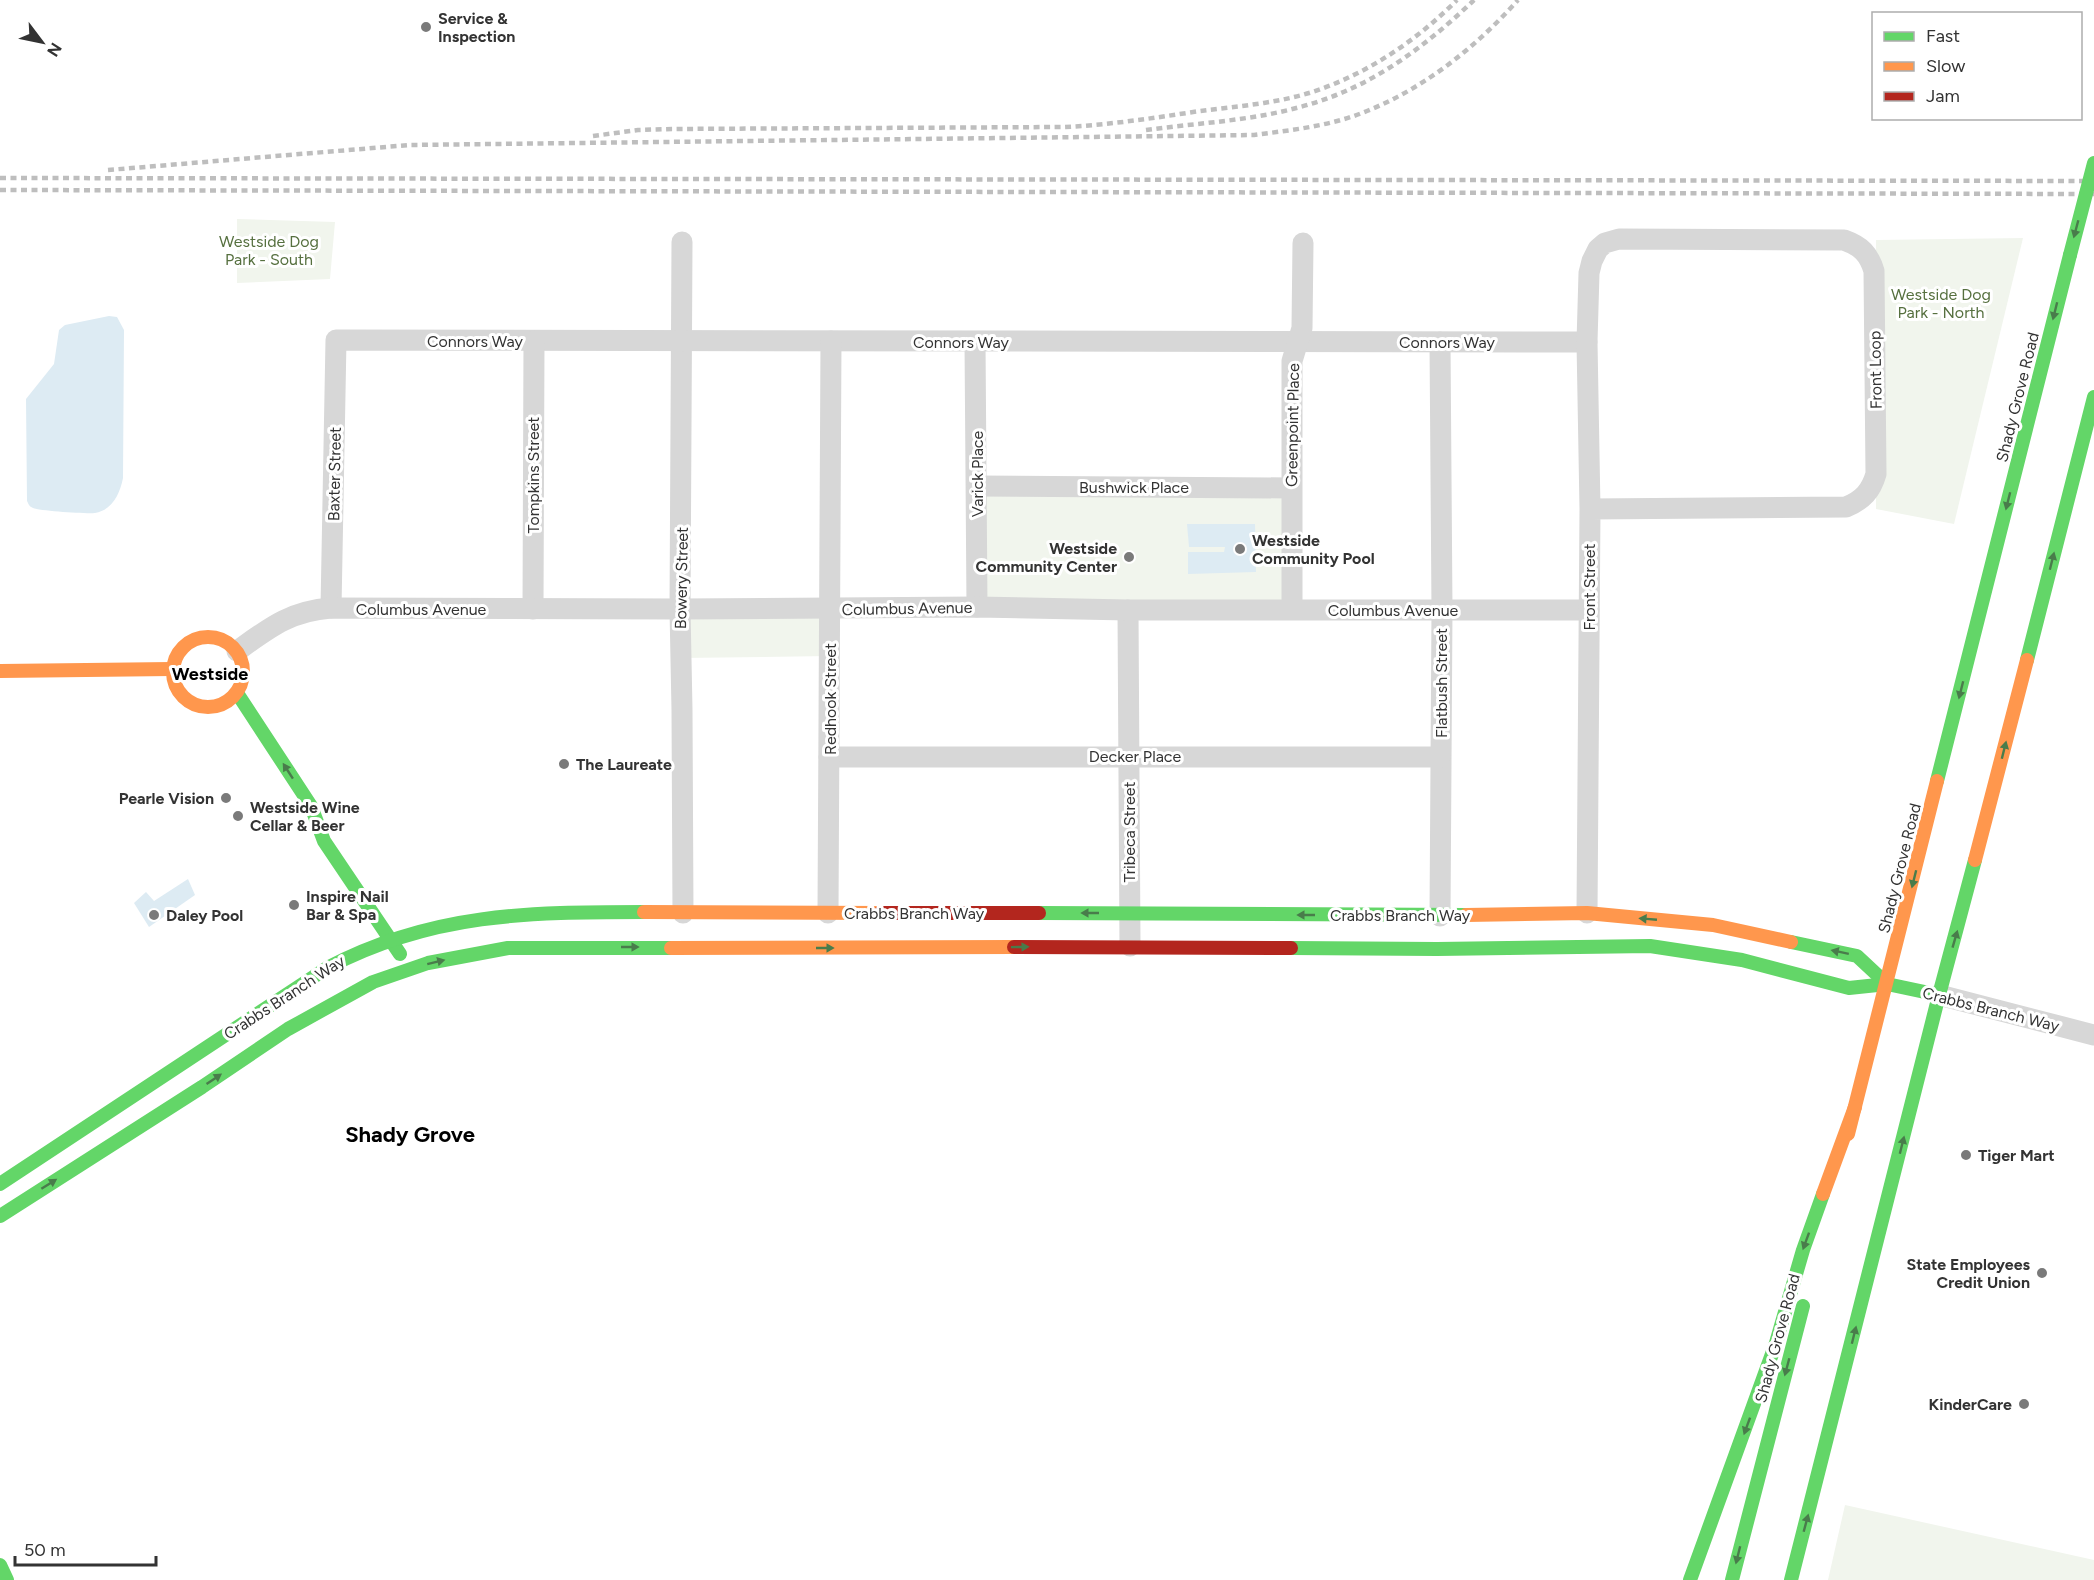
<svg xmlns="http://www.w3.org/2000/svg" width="2094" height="1580" viewBox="0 0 2094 1580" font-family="Figtree,sans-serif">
<rect width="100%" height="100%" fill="#fff"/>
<g fill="#f1f5ed">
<polygon points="237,219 335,222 330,279 237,283"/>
<polygon points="2023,238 1954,524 1876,509 1876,240"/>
<polygon points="977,486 1290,490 1290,607 980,604"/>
<polygon points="680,609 830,609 830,656 681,658"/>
<polygon points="1845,1505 2094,1560 2094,1580 1828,1580"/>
</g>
<g fill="#ddebf3">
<path d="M109,316L117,317L124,330L123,478C120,493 113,510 95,513C88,514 40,511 33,508C29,506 29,505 27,501L26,399L54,364L59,330L65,325Z"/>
<polygon points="1187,524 1255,524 1256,572 1188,574 1188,552 1224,552 1225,547 1189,547"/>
<polygon points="188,879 195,895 149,927 134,903 146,892 154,901"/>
</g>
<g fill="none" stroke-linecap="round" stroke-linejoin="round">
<g stroke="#d7d7d7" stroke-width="21">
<polyline points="682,242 680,609 682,710 683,913"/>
<polyline points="975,342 977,607"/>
<polyline points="1440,342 1442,610 1440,916"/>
<polyline points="977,486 1291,488"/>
<polyline points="331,608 336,340 1587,342"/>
<polyline points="533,609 534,341"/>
<polyline points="1292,609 1292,361 1302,328 1303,243"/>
<polyline points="1128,610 1130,946"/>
<path d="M237,651C269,628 290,611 331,608L680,609L977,607L1128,610H1589"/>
<polyline points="829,757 1440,757"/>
<polyline points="828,913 831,341"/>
<path d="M1587,913L1590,509L1587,342L1589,273L1592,261L1598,249L1605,243L1619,239L1844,240C1861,246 1869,254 1874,271L1876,474C1871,491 1863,500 1846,507L1590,509"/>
<polyline points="1939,995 2094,1035"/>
</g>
<g stroke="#63d668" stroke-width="14">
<polyline points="2027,660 2094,397"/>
<polyline points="237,693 311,806 324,841 400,954"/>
<polyline points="1937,781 2070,255"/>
<polyline points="1039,913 1466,915"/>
<polyline points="1791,942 1857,956 1887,984"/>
<polyline points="1291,948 1437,949 1650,946 1742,960 1849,988 1887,984 1939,995"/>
<path d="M0,1184L327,968C431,913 529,912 644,912"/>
<polyline points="0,1216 202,1087 288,1029 373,982 428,963 508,948 671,948"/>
<polyline points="0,1565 7,1580"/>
<polyline points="1690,1580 1776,1343 1803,1250 1823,1194"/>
<polyline points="1732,1580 1803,1306"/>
<polyline points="1791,1580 1939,995 1975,860"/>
</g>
<g stroke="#ff974d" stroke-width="14">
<circle cx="208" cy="672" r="35"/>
<polyline points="0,671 172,669"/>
<polyline points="1975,860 2027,660"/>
<polyline points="644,912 880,913"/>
<polyline points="1466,915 1587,913 1713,925 1791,942"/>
<polyline points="671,948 1014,947"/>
<polyline points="1848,1134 1937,781"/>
<polyline points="1823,1194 1855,1107"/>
</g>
<g stroke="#b3261e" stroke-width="14">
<polyline points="880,913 1039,913"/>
<polyline points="1014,947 1291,948"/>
</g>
<g stroke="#bebebe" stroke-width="4.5" stroke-dasharray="6 4.5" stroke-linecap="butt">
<path d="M1146,130C1197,123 1250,121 1300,107C1369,89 1424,48 1474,0"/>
<path d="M593,136L638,130L672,129L1064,127C1109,125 1154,118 1200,111C1239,106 1283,103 1321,89C1373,70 1418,39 1457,0"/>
<path d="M108,170L409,145L1254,135C1292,130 1331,126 1367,111C1426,87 1476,47 1518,0"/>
<polyline points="0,178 2094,181"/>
<polyline points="0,190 2094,194"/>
</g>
<polyline stroke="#63d668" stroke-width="14" points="2070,255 2094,163"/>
</g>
<defs><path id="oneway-solid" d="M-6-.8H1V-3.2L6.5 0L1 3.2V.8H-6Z" transform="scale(1.5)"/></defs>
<g fill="#497c4b">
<use href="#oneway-solid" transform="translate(2076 229) rotate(105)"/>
<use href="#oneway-solid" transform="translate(2055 311) rotate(104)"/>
<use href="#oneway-solid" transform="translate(2008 501) rotate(104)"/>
<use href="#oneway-solid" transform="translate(2052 561) rotate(-76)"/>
<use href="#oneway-solid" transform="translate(1961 690) rotate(104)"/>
<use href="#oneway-solid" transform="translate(2004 750) rotate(-76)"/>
<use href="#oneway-solid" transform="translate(288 771) rotate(-123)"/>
<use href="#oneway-solid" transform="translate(1914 879) rotate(104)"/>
<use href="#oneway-solid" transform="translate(1090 913) rotate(-180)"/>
<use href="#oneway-solid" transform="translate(1306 915) rotate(-180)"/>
<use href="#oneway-solid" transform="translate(1648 919) rotate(-175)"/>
<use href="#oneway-solid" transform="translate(1955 939) rotate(-74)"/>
<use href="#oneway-solid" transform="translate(630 947)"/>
<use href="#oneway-solid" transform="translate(1020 947) rotate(-1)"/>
<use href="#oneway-solid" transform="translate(825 948)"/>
<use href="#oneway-solid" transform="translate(1840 952) rotate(-168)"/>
<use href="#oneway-solid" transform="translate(436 962) rotate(-14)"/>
<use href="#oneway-solid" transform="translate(214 1079) rotate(-34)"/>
<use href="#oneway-solid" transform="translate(1902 1145) rotate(-76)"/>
<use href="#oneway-solid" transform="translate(49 1184) rotate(-32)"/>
<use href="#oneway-solid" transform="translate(1806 1241) rotate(110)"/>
<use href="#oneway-solid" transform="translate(1854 1335) rotate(-76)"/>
<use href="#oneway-solid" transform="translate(1787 1367) rotate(105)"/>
<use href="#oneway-solid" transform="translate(1747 1426) rotate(110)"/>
<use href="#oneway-solid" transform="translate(1806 1523) rotate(-75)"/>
<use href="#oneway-solid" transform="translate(1738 1555) rotate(104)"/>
</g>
<g fill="#7a7a7a" stroke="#fff" stroke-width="2">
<circle cx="426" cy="27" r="6"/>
<circle cx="1240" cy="549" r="6"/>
<circle cx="1129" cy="557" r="6"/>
<circle cx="564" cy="764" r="6"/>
<circle cx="226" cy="798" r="6"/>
<circle cx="238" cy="816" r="6"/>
<circle cx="294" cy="905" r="6"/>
<circle cx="154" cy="915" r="6"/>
<circle cx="1966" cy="1155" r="6"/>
<circle cx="2042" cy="1273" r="6"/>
<circle cx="2024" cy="1404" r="6"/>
</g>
<g text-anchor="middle" stroke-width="6" stroke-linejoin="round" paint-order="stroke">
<g font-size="16" font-weight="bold" fill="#333" stroke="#fff" text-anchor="start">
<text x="438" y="24">Service &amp;<tspan x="438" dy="18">Inspection</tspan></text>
<text x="1252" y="546">Westside<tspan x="1252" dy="18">Community Pool</tspan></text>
<text x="1117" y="554" text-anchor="end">Westside<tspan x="1117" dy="18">Community Center</tspan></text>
<text x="576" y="770">The Laureate</text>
<text x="214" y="804" text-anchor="end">Pearle Vision</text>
<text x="250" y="813">Westside Wine<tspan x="250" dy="18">Cellar &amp; Beer</tspan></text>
<text x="306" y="902">Inspire Nail<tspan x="306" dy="18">Bar &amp; Spa</tspan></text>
<text x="166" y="921">Daley Pool</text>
<text x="1978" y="1161">Tiger Mart</text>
<text x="2030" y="1270" text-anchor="end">State Employees<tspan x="2030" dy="18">Credit Union</tspan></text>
<text x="2012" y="1410" text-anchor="end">KinderCare</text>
</g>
<g font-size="16" fill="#56703f" stroke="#fff">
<text x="269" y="247">Westside Dog<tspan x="269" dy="18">Park - South</tspan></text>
<text x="1941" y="300">Westside Dog<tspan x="1941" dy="18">Park - North</tspan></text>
</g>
<g font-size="16" fill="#333" stroke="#fff">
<text x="475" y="347">Connors Way</text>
<text x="961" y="348">Connors Way</text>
<text x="1447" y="348">Connors Way</text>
<text transform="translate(1875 370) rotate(-91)" y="6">Front Loop</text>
<text transform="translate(2017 397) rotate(-76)" y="6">Shady Grove Road</text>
<text transform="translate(1292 425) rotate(-89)" y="6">Greenpoint Place</text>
<text transform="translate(334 474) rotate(-89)" y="6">Baxter Street</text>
<text transform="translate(977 474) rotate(-90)" y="6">Varick Place</text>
<text transform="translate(533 475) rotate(-90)" y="6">Tompkins Street</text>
<text x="1134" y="493">Bushwick Place</text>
<text transform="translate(681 578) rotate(-89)" y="6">Bowery Street</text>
<text transform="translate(1589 587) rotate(-90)" y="6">Front Street</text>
<text transform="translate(907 608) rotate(-1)" y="6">Columbus Avenue</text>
<text x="421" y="615">Columbus Avenue</text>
<text x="1393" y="616">Columbus Avenue</text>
<text transform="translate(1441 683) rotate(-90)" y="6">Flatbush Street</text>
<text transform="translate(830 699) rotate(-90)" y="6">Redhook Street</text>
<text x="1135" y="762">Decker Place</text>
<text transform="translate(1129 832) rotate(-90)" y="6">Tribeca Street</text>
<text transform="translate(1899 868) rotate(-76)" y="6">Shady Grove Road</text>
<text x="914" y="919">Crabbs Branch Way</text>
<text x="1400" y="921">Crabbs Branch Way</text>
<text transform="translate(284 997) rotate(-33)" y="6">Crabbs Branch Way</text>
<text transform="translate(1991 1009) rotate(14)" y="6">Crabbs Branch Way</text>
<text transform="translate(1777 1338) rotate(-75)" y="6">Shady Grove Road</text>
</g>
<g font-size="18" font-weight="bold" fill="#000" stroke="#fff">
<text x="210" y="680">Westside</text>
</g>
<g font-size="22" font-weight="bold" fill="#000" stroke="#fff">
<text x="410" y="1142">Shady Grove</text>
</g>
</g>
<rect x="1872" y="12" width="210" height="108" fill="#ffffff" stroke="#adadad" stroke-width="1.5"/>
<rect x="1884" y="32" width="30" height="9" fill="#63d668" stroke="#adadad" stroke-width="1.5"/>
<text x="1926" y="42" font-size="18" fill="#333333">Fast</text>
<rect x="1884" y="62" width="30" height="9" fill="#ff974d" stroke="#adadad" stroke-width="1.5"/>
<text x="1926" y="72" font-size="18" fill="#333333">Slow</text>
<rect x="1884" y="92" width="30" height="9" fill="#b3261e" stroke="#adadad" stroke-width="1.5"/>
<text x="1926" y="102" font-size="18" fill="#333333">Jam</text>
<g transform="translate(42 42) rotate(122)" stroke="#ffffff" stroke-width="4.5" paint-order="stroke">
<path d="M0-4.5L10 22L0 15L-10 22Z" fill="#333333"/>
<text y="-9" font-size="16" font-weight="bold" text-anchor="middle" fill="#333333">N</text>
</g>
<path d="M15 1556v9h141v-9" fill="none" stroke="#333333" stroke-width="3"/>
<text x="24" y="1556" font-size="18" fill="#333333" stroke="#ffffff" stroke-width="4.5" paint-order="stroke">50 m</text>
</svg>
